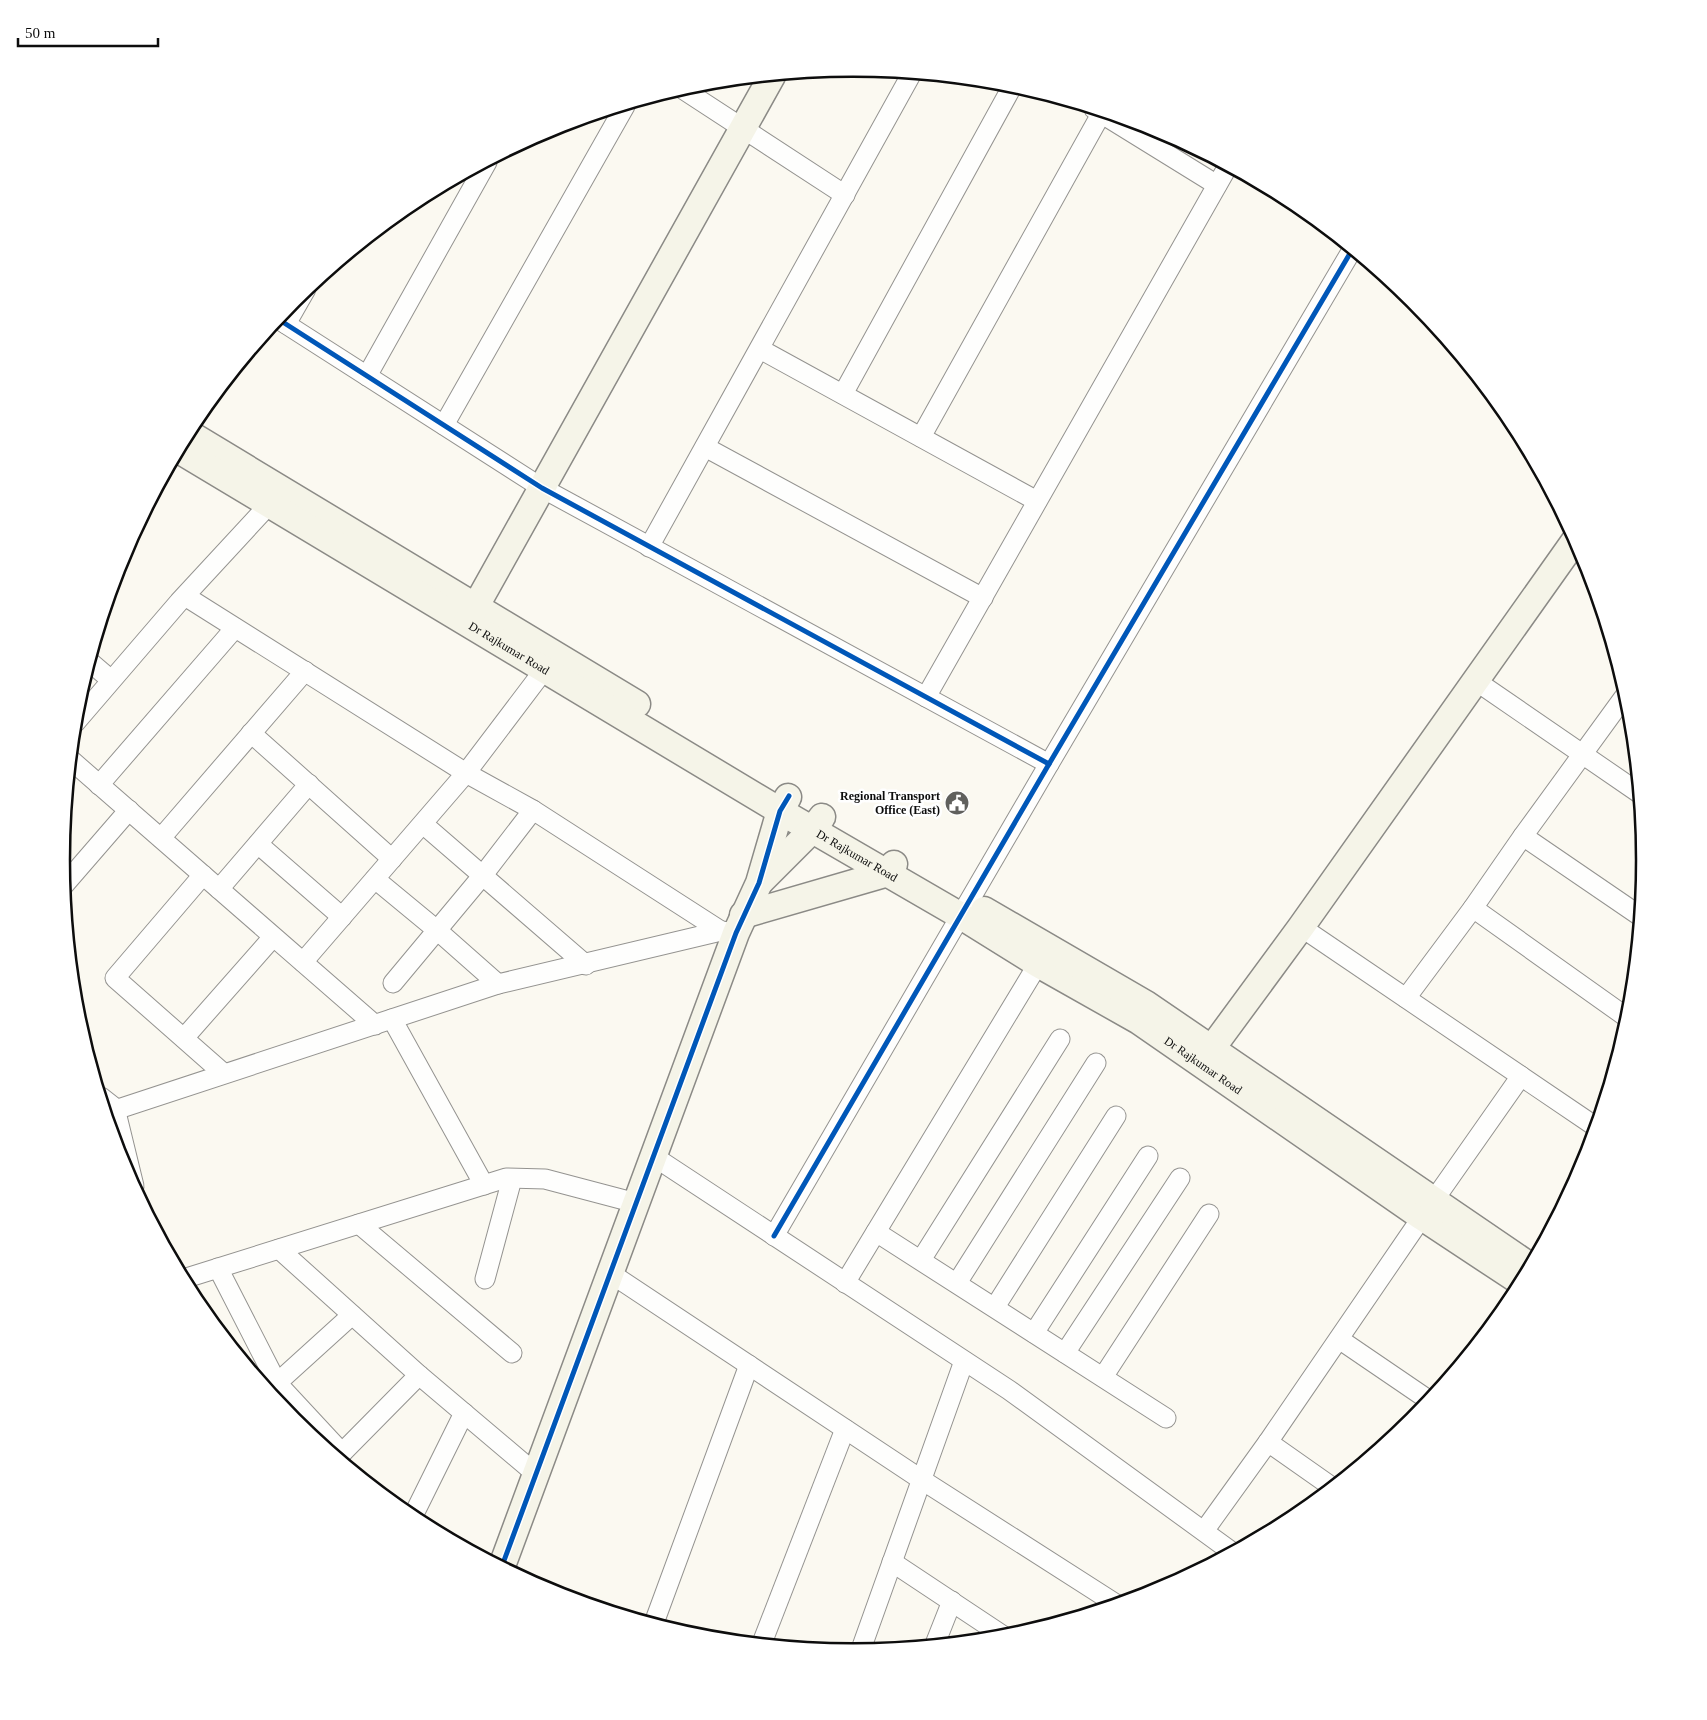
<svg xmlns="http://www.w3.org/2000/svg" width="1707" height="1720" viewBox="0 0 1707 1720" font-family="Georgia,serif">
<rect width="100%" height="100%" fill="#fbf9f1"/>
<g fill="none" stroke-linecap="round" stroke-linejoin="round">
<defs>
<g id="street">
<polyline points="681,88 845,195"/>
<polyline points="1094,109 1217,185"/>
<polyline points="278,319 542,488 1049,764"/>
<polyline points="286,324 306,289"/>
<polyline points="760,349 1037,501"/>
<polyline points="367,376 487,162"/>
<polyline points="843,394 1013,85"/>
<polyline points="444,425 625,106"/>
<polyline points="921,437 1101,114"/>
<polyline points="705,447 983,598"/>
<polyline points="649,547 912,73"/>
<polyline points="185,596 466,773 533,810 721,931"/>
<polyline points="90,662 111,680"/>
<polyline points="1476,681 1639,793"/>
<polyline points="926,697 1228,166"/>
<polyline points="75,723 179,602 277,496"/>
<polyline points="251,733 392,859"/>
<polyline points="71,760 375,1025"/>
<polyline points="99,785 235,628"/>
<polyline points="423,824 586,965"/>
<polyline points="1523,836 1640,916"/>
<polyline points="161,838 305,671"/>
<polyline points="258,844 342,917"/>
<polyline points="203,875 115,978 223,1073"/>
<polyline points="375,879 438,931 498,984"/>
<polyline points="64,885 129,810"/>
<polyline points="219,889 309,784"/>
<polyline points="1473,908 1629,1019"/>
<polyline points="1301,927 1596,1127"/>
<polyline points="303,962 466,773 544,670"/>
<polyline points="393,983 483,875 533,810"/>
<polyline points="1406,998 1473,908 1523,836 1627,693"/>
<polyline points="392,1019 484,1185"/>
<polyline points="184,1038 273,937"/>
<polyline points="101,1097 115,1108 134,1186"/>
<polyline points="106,1113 498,984 721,931 736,933"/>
<polyline points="653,1156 1009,1390 1232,1552"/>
<polyline points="1434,1200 1521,1076"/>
<polyline points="359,1224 512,1353"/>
<polyline points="876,1232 1166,1418"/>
<polyline points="774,1236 1049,764 1352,250"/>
<polyline points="279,1249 419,1375 536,1474"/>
<polyline points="921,1260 1060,1039"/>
<polyline points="218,1268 277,1383 342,1453"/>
<polyline points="610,1273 922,1480 1116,1604"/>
<polyline points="183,1279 506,1178 545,1179 636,1203"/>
<polyline points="485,1279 512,1179"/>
<polyline points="845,1283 1038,964"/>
<polyline points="957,1283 1096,1063"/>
<polyline points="995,1307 1116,1116"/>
<polyline points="1034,1333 1148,1156"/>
<polyline points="1339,1339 1430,1401"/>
<polyline points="1065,1353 1180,1178"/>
<polyline points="1103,1377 1209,1214"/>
<polyline points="277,1383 352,1315"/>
<polyline points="1268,1442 1332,1487"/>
<polyline points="338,1457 419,1375"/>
<polyline points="412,1518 464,1413"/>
<polyline points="1204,1531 1268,1442 1422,1217"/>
<polyline points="892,1562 1005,1637"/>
<polyline points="654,1623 749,1365"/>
<polyline points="762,1643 845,1429"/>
<polyline points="935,1644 952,1601"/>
<polyline points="860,1652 964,1361"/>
</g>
<g id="secondary">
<polyline points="188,433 637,704"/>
<path id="s1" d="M179,450L780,811L961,916L1038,964L1139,1021L1422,1217L1522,1283"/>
<polyline points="467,622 772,76"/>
<polyline points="761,881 812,830 822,817"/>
<polyline points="984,910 1146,1004 1530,1266"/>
<polyline points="743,915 888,873 894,864"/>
<polyline points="1201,1063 1301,927 1576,539"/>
<polyline points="502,1566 736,933 759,883 780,811 788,797"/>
</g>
</defs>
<use href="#street" stroke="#949390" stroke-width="21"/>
<use href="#secondary" stroke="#8b8a86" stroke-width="29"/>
<use href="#street" stroke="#fefefd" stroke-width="19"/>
<use href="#secondary" stroke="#f5f4e8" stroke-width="26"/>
<defs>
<g id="cycleway">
<polyline points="278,319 542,488 1049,764"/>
<polyline points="774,1236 1049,764 1352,250"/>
<polyline points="502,1566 736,933 759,883 780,811 789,796"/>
</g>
</defs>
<use href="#cycleway" stroke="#fff" stroke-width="8"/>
<use href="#cycleway" stroke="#0057b8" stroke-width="5"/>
</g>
<defs>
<symbol id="civic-disc" viewBox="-11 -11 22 22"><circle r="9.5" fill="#60605d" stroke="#fff"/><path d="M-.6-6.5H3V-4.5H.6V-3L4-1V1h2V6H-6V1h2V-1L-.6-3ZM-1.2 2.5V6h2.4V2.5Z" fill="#fff"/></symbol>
</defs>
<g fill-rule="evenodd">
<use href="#civic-disc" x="943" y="789" width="28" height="28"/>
</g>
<g text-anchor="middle" stroke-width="5" stroke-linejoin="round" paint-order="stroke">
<g font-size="12" fill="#0d0d0d" stroke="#fff">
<text dy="4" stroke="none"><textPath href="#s1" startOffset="385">Dr Rajkumar Road</textPath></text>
<text dy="4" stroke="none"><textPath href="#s1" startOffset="790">Dr Rajkumar Road</textPath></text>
<text dy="4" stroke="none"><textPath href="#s1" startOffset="1195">Dr Rajkumar Road</textPath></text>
</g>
<g font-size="12" font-weight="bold" fill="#0d0d0d" stroke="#fff" text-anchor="end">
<text x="940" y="800">Regional Transport<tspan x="940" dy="14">Office (East)</tspan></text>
</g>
</g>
<path d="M0 0H1707V1720H0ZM70 860a783 783 0 1 1 1566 0a783 783 0 1 1-1566 0Z" fill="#fff" fill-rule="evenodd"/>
<path fill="none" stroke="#0d0d0d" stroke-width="2.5" d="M70 860a783 783 0 1 1 1566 0a783 783 0 1 1-1566 0Z"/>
<path d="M18 38v8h140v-8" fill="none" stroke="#0d0d0d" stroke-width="2.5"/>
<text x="25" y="38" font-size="15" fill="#0d0d0d" stroke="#ffffff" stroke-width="4" paint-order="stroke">50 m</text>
</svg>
